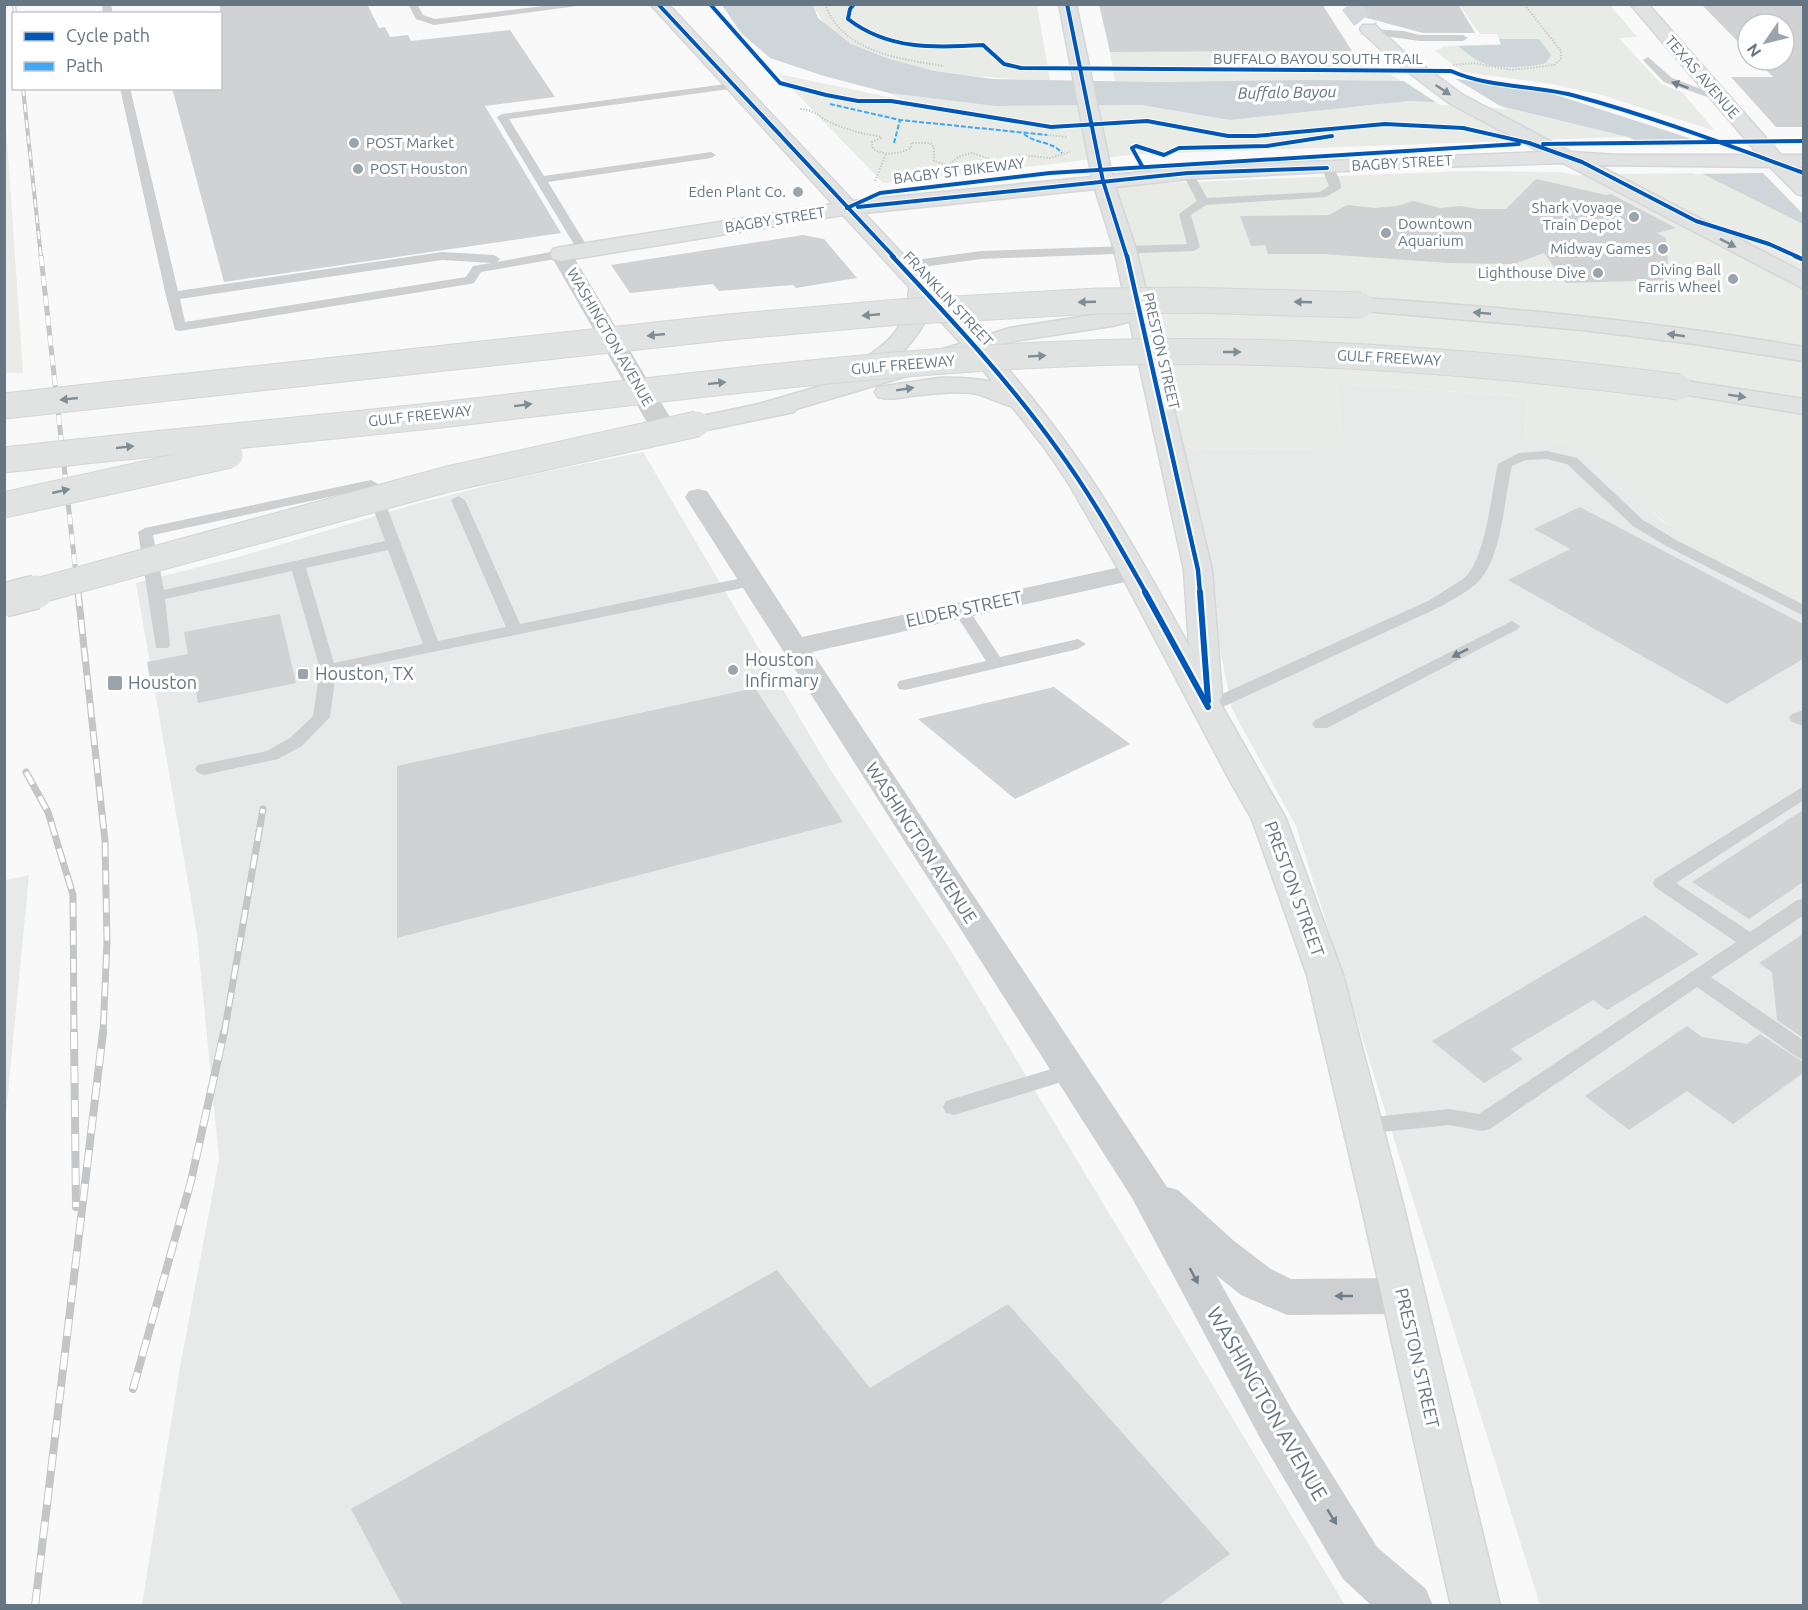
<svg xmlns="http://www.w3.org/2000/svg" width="1808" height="1610" viewBox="0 0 1808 1610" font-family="Ubuntu,sans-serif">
<rect width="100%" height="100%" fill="#f9f9f9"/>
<g fill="#e8e9e9">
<polygon points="1337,383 1527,397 1525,439 1549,440 1581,449 1608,466 1663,522 1746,572 1803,602 1803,1605 1540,1605 1296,826 1232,709 1180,449 1343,448"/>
<polygon points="643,452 828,766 948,946 1345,1605 142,1605 180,1367 219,1159 197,934 136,583 242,556 416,504 520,477"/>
<polygon points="29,875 5,1124 5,880"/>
</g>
<g fill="#e8ebe6">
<path d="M813,5H1037L1050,80C986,79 842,72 813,5Z"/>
<polygon points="1459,5 1610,5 1637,37 1619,38 1661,84 1682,92 1715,131 1602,95 1551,84 1463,72 1435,51 1445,46 1501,44 1497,34 1480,34"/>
<polygon points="1352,51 1401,81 1115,82 1110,52"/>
<polygon points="778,74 903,100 889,93 995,106 1141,105 1230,120 1409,101 1496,105 1628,137 1139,154 883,183"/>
<polygon points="4,97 23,373 5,373"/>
<path d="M1463,171L1560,172L1578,175L1803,171V602C1766,583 1725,566 1690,542C1626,499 1615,443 1525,439L1527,397L1337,383L1343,448L1180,449L1115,185Z"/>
</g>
<g fill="#ced6d9">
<polygon points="722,5 813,5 818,18 851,44 889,59 935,71 993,79 1155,82 1308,80 1401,81 1458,79 1550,93 1686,137 1803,184 1803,224 1628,137 1496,105 1409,101 1230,120 1141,105 995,106 889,93 824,76 770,58 741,33"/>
<path d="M1499,39H1539L1551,55L1546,63C1525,68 1498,70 1478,61C1471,57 1464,50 1458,46L1501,45Z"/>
</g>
<g fill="#f9f9f9">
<polygon points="1452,76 1454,78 1507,110 1496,108 1440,105 1399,78"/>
<polygon points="1699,139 1804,181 1803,214 1763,173 1695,174 1626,140"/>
</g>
<g fill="#d0d2d3">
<polygon points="220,4 367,4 379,28 385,27 390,37 408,35 411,41 510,30 555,97 485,106 561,233 224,282 172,88 220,88"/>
<polygon points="1099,4 1322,4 1352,51 1110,52"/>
<polygon points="1354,4 1458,4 1475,33 1423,33 1352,14"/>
<polygon points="1701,4 1803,4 1803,127 1776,127 1731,77 1773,77 1756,60 1784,60 1784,24 1748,24 1748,52"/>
<polygon points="1536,179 1606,195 1611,194 1676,228 1657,233 1666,238 1669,280 1566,283 1544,253 1514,264 1450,263 1324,254 1268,254 1265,245 1251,246 1240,216 1329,215 1347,205 1375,208 1397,206 1413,201 1440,208 1461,206 1479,209 1506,209"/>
<polygon points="803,235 824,239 857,278 796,288 793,285 719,291 713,284 630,293 611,265"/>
<polygon points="1580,507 1803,624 1803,659 1727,704 1508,580 1570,549 1534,529"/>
<polygon points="280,614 296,683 198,703 194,682 152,691 147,662 188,654 184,632"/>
<polygon points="1054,687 1130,744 1015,799 918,719"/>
<polygon points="755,688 843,822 397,938 397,766"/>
<polygon points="1803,810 1803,882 1749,919 1692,882"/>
<polygon points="1645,915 1699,954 1607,1010 1593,1000 1511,1049 1523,1059 1484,1083 1432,1041"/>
<polygon points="1803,934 1803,1038 1777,1020 1772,972 1759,963"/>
<polygon points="1687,1026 1702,1037 1747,1044 1760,1034 1803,1062 1803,1073 1733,1124 1687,1091 1629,1130 1585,1096"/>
<polygon points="777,1270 870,1388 1008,1304 1230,1554 1159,1605 402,1605 351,1509"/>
</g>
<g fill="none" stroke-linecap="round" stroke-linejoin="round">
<polyline stroke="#d4d8dc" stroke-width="20" stroke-dasharray="20 10" stroke-linecap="butt" points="1350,4 1369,29"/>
<defs>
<path id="secondary" d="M650,4H668L853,201L1092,177L1059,4H1076L1112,175L1188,167L1541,152L1449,103L1391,59L1363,33L1360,29L1363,25H1375L1403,51L1463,95L1571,152L1618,155H1759L1630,4H1648L1781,155H1804V167H1793L1804,178V196L1797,194L1770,167L1598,165L1804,273V289L1563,163L1403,168L1188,179L1115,187L1136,249L1212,570L1222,696L1219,701L1286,819L1343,975L1403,1204L1500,1606H1451L1361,1204L1307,975L1252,819L1229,779L1120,572L1069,484L1044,447L969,352L843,215L561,261L553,259L550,254L553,249L561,247L833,204ZM1095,189L1114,249L1184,570L1189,646C1150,575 1111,504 1063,439C1004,357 932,286 864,213Z"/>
<g id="highway">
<path d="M920,279L928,281C946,308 905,352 886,367L1010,328L1111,312L1139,305L1147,307L1151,312L1147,317L1112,326L1014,341L944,365L796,409L794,412L697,432L688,429L684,424L688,419L759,404L848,378L846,376C858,359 883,350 896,331C902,323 906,314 908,304C909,296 907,289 912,281Z"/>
<path d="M1361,298C1510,307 1657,322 1804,347V361L1694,344L1583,330L1353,310L1350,305L1353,300Z"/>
<path d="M939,378C964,377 1019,380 1034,402L1031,407C1011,412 992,396 972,393C955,391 937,393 920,395C906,396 892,401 878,397L875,392L878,387Z"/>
<polygon points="1679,380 1804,399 1804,414 1670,392 1667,387 1670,382"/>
</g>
</defs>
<use href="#secondary" stroke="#d5d6d7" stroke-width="3"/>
<use href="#highway" stroke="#d5d6d6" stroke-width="3"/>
<g stroke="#cbcccd" stroke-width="2" stroke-dasharray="1.5 1.5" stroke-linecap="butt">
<path d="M825,4C842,52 899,59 944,66"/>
<polyline points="1453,65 1474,63 1512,70 1554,65 1561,59 1561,51 1524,4"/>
<path d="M800,109C814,109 821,119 834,124C849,130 862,134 879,136L881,138L872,142L873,149C886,156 898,154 911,148V143H930L934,147V161L948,165L960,156L972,153L999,162L1021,155L1050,158L1070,152"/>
<polyline points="1047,135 1067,137"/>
<polyline points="875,181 886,154"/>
</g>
<g fill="#cecfd0" fill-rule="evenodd">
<polygon points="102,4 111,4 113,14 103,14"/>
<polygon points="408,4 417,4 423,15 435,19 560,4 592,4 434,25 416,19"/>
<polygon points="1373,29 1403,31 1420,35 1463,35 1468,38 1463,41 1420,41 1370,34 1368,32"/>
<polygon points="1648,57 1672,78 1725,98 1716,100 1664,82 1643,60"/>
<polygon points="733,83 737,84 737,88 509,119 544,176 711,152 716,155 711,158 548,182 590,251 584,255 578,251 497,117 502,114"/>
<path d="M120,88H130L178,291L442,252L494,255L500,259L497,262L561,250L567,254L561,258L481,272L474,283L470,284L180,331L175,330L166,296ZM442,260L491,263L473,266L466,277L185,322L180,299Z"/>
<path d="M1327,165C1335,167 1341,180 1341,188L1326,197L1206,205L1191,215L1200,247L1194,251L981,259L901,270L895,266L901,262L981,251L1187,244L1179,214L1197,201L1182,173L1184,171H1192L1207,198L1320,192L1329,186L1322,168Z"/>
<path d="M1547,451L1577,458L1643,520L1676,540L1804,605V616L1666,546L1633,526L1567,464L1547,459L1526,460L1512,466C1504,498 1502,560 1477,583C1467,592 1453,599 1442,606L1214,711H1202L1200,707L1202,703L1430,600L1463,579C1486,561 1491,493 1498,464L1519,453Z"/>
<path d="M371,480L378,484L438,641L506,627L451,500L458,496L465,500L520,624L752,576L760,581L752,586L336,672L330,717L302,746L278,759L204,775L198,773L195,769L198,765L267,751L290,738L313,716L320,669L292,571L165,599L170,645L168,648H156L138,532L145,528ZM366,489L385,541L164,590L153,535ZM388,550L423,644L334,663L306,568Z"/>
<polygon points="961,605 967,607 1000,657 1078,639 1086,644 1078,649 905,690 899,689 897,685 899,681 986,661 953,610"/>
<polygon points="1512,621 1520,626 1518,629 1327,728 1315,728 1312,724 1315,720"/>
<polygon points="1804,710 1804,726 1792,722 1789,718 1792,714"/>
<polygon points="1804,786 1804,800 1676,883 1750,932 1797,900 1804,899 1804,915 1711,977 1804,1041 1804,1060 1797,1057 1697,987 1490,1129 1482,1131 1449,1125 1363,1134 1355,1132 1352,1126 1355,1120 1363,1118 1449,1109 1479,1114 1736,942 1655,887 1653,883 1655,879"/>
<polygon points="1071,1063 1078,1065 1081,1071 1078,1077 954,1115 946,1113 943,1107 946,1101"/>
</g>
<g fill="#cecfd0" fill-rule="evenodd">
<polygon points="561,247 569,249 671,419 667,424 658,427 649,424 645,419 550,254 553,249"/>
<polygon points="698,489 707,491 802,637 1134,564 1144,566 1148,572 1144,578 1134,580 812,652 1167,1187 1178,1190 1234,1241 1271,1269 1291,1279 1402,1278 1417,1283 1423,1296 1417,1309 1402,1314 1287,1315 1241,1295 1216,1275 1292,1410 1377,1547 1426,1589 1433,1606 1372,1606 1343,1579 1260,1438 1132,1198 685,497 689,491"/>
</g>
<use href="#secondary" fill="#e1e2e2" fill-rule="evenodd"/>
<use href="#highway" fill="#e1e2e2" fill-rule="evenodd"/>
<defs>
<g id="rail-far3">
<polyline points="14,4 15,14"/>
<polyline points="23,88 41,257"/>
</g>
<polyline id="rail-far2" points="41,256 78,593"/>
<g id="rail-far1">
<polyline points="78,592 105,841 107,942 103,1034"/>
<polyline points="26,772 48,812 73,895 74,1034"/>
<polyline points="224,1034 263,809"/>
</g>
<g id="rail">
<polyline points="74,1032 76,1207"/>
<polyline points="133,1389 191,1181 224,1032"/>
<polyline points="35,1606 103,1032"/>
</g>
</defs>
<use href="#rail-far3" stroke="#c3c5c6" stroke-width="4"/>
<use href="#rail-far2" stroke="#c3c5c6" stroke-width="5"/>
<use href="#rail-far1" stroke="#c3c5c6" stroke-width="7"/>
<use href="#rail" stroke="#c3c5c6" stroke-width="8"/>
<use href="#rail-far3" stroke="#fff" stroke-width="2" stroke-dasharray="8" stroke-linecap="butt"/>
<use href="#rail-far2" stroke="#fff" stroke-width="4" stroke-dasharray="10" stroke-linecap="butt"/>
<use href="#rail-far1" stroke="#fff" stroke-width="4.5" stroke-dasharray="14" stroke-linecap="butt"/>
<use href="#rail" stroke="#fff" stroke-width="6" stroke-dasharray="17" stroke-linecap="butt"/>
<defs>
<g id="highway-bridge-far1">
<polyline points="4,406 729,327 899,312 1098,301 1188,300 1361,305"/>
<path d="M4,460C161,442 318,429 475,411C690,386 906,357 1123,352C1309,348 1494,363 1679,387"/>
<polyline points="4,505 230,455"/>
<polyline points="30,593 448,479 697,424"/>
</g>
<polyline id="highway-bridge" points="4,600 36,592"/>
</defs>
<use href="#highway-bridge-far1" stroke="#d5d6d6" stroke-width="27" stroke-linecap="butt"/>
<use href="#highway-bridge" stroke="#d5d6d6" stroke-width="36" stroke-linecap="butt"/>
<use href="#highway-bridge-far1" stroke="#e1e2e2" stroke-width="25"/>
<use href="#highway-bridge" stroke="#e1e2e2" stroke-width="33"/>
<g stroke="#3fa9f5" stroke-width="2" stroke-dasharray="5 2" stroke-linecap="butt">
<polyline points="830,104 900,120 1047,135"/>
<path d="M1024,134C1036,144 1052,141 1062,153"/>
<polyline points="894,143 900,120"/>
</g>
<defs>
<g id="cycleway-far2">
<polyline points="658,4 894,257"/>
<polyline points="710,4 780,83 826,95 858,101 891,101 1051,127 1147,121 1228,136 1255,136 1385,124 1463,128 1529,143 1582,162 1696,221 1769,244 1798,257"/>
<path d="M854,4L850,9L848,19C888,50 935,48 983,45L1004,64L1021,68L1451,71C1489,88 1533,85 1572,95C1651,116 1727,145 1804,173"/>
<polyline points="1067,4 1103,181 1127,257"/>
<polyline points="1543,144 1804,141"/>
<polyline points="1142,166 1132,148 1136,146 1164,155 1179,148 1267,146 1332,136"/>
<polyline points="858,207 1188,173 1327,168"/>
<polyline points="847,208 880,193 1050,173 1519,144"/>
</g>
<g id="cycleway-far1">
<path d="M892,256C950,318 1008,380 1058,450C1091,495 1119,545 1146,593"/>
<polyline points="1127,256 1198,570 1200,593"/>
<polyline points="1795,256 1804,260"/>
</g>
<g id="cycleway">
<polyline points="1145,592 1208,707"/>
<polyline points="1200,592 1208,701"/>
</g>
</defs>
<use href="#cycleway-far2" stroke="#fff" stroke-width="6"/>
<use href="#cycleway-far1" stroke="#fff" stroke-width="8"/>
<use href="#cycleway" stroke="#fff" stroke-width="10"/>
<use href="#cycleway-far2" stroke="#0057b8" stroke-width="4"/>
<use href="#cycleway-far1" stroke="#0057b8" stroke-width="4.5"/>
<use href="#cycleway" stroke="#0057b8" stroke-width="6"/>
</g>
<defs><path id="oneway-solid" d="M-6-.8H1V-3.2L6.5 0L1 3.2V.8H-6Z" transform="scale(1.5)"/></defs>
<g fill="#707f8b">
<use href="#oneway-solid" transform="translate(1680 85) rotate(-160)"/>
<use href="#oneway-solid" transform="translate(1460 653) rotate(153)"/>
<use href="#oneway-solid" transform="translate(1194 1276) rotate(62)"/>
<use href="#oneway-solid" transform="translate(1344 1296) rotate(180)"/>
<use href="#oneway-solid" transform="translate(1332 1517) rotate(59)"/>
</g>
<g fill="#7e8c96">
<use href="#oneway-solid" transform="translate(1443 90) rotate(34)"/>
<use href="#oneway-solid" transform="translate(1728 243) rotate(27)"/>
<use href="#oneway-solid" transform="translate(1087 302) rotate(178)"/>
<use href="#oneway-solid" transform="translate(1303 302) rotate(-178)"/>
<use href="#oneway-solid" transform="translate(1482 313) rotate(-175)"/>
<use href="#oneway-solid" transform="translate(871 315) rotate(175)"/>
<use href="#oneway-solid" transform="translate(656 335) rotate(174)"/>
<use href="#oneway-solid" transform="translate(1676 335) rotate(-172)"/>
<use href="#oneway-solid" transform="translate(1232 352)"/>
<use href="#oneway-solid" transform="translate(1037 356) rotate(-3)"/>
<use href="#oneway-solid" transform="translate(717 383) rotate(-6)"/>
<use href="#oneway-solid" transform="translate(905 389) rotate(-9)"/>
<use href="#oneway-solid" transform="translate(1737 396) rotate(9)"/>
<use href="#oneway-solid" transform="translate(69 399) rotate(174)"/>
<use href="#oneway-solid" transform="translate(523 405) rotate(-7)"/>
<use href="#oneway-solid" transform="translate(125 447) rotate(-6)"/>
<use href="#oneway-solid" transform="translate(61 491) rotate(-13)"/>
</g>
<g fill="#99a4ac" stroke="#fff" stroke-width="2">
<circle cx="354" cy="143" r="6"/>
<circle cx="358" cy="169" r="6"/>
<circle cx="798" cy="192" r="6"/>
<circle cx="1634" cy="217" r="6"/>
<circle cx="1386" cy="233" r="6"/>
<circle cx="1663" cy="249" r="6"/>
<circle cx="1598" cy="273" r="6"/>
<circle cx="1733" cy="279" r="6"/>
<circle cx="733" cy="670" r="6"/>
<rect x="297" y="668" width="12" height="12" rx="3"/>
<rect x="107" y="675" width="16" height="16" rx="3"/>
</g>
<g text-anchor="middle" stroke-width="6" stroke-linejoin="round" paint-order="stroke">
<g font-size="15" fill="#657683" stroke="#fff">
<text x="1318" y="64">BUFFALO BAYOU SOUTH TRAIL</text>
<text transform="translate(1702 77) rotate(49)" y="5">TEXAS AVENUE</text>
<text transform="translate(1402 163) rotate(-3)" y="5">BAGBY STREET</text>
<text transform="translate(959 171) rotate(-7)" y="5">BAGBY ST BIKEWAY</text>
<text transform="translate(775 220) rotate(-9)" y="5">BAGBY STREET</text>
<text transform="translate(948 299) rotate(47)" y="5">FRANKLIN STREET</text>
<text transform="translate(610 337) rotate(60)" y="5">WASHINGTON AVENUE</text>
<text transform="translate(1161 351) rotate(77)" y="5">PRESTON STREET</text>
<text transform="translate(1389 358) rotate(3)" y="5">GULF FREEWAY</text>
<text transform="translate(903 365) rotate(-5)" y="5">GULF FREEWAY</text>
<text transform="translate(420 416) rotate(-6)" y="5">GULF FREEWAY</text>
</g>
<g font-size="15" fill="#657683" stroke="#fff" text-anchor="end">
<text x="366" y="148" text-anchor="start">POST Market</text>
<text x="370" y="174" text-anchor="start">POST Houston</text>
<text x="786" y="197">Eden Plant Co.</text>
<text x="1622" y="213">Shark Voyage<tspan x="1622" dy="17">Train Depot</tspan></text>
<text x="1398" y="229" text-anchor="start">Downtown<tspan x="1398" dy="17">Aquarium</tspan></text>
<text x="1651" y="254">Midway Games</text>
<text x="1721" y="275">Diving Ball<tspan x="1721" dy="17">Farris Wheel</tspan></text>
<text x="1586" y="278">Lighthouse Dive</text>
</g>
<g font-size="16" font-style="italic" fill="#60757c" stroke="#fff">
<text transform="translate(1287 92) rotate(-1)" y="6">Buffalo Bayou</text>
</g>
<g font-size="18" fill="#657683" stroke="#fff">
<text transform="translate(964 609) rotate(-12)" y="6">ELDER STREET</text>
<text transform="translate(921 843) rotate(57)" y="6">WASHINGTON AVENUE</text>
<text transform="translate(1294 889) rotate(70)" y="6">PRESTON STREET</text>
<text transform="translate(1417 1358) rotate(77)" y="6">PRESTON STREET</text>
</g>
<g font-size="18" fill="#657683" stroke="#fff" text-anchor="start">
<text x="745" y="666">Houston<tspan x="745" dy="21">Infirmary</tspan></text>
<text x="315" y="680">Houston, TX</text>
<text x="128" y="689">Houston</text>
</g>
<g font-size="21" fill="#657683" stroke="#fff">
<text transform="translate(1267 1404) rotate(60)" y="7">WASHINGTON AVENUE</text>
</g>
</g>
<rect width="1808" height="1610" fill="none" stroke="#657683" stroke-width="12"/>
<rect x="12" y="12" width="210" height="78" fill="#ffffff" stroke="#c1c8cd" stroke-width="1.5"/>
<rect x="24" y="32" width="30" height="9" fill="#0057b8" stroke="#c1c8cd" stroke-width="1.5"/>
<text x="66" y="42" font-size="18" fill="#657683">Cycle path</text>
<rect x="24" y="62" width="30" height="9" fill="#3fa9f5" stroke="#c1c8cd" stroke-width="1.5"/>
<text x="66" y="72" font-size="18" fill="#657683">Path</text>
<g transform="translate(1766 42) rotate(235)"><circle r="28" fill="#ffffff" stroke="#c1c8cd" stroke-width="1.5"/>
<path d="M0-4.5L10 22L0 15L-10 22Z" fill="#99a4ac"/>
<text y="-9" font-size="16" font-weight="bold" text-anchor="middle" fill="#657683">N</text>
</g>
</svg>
